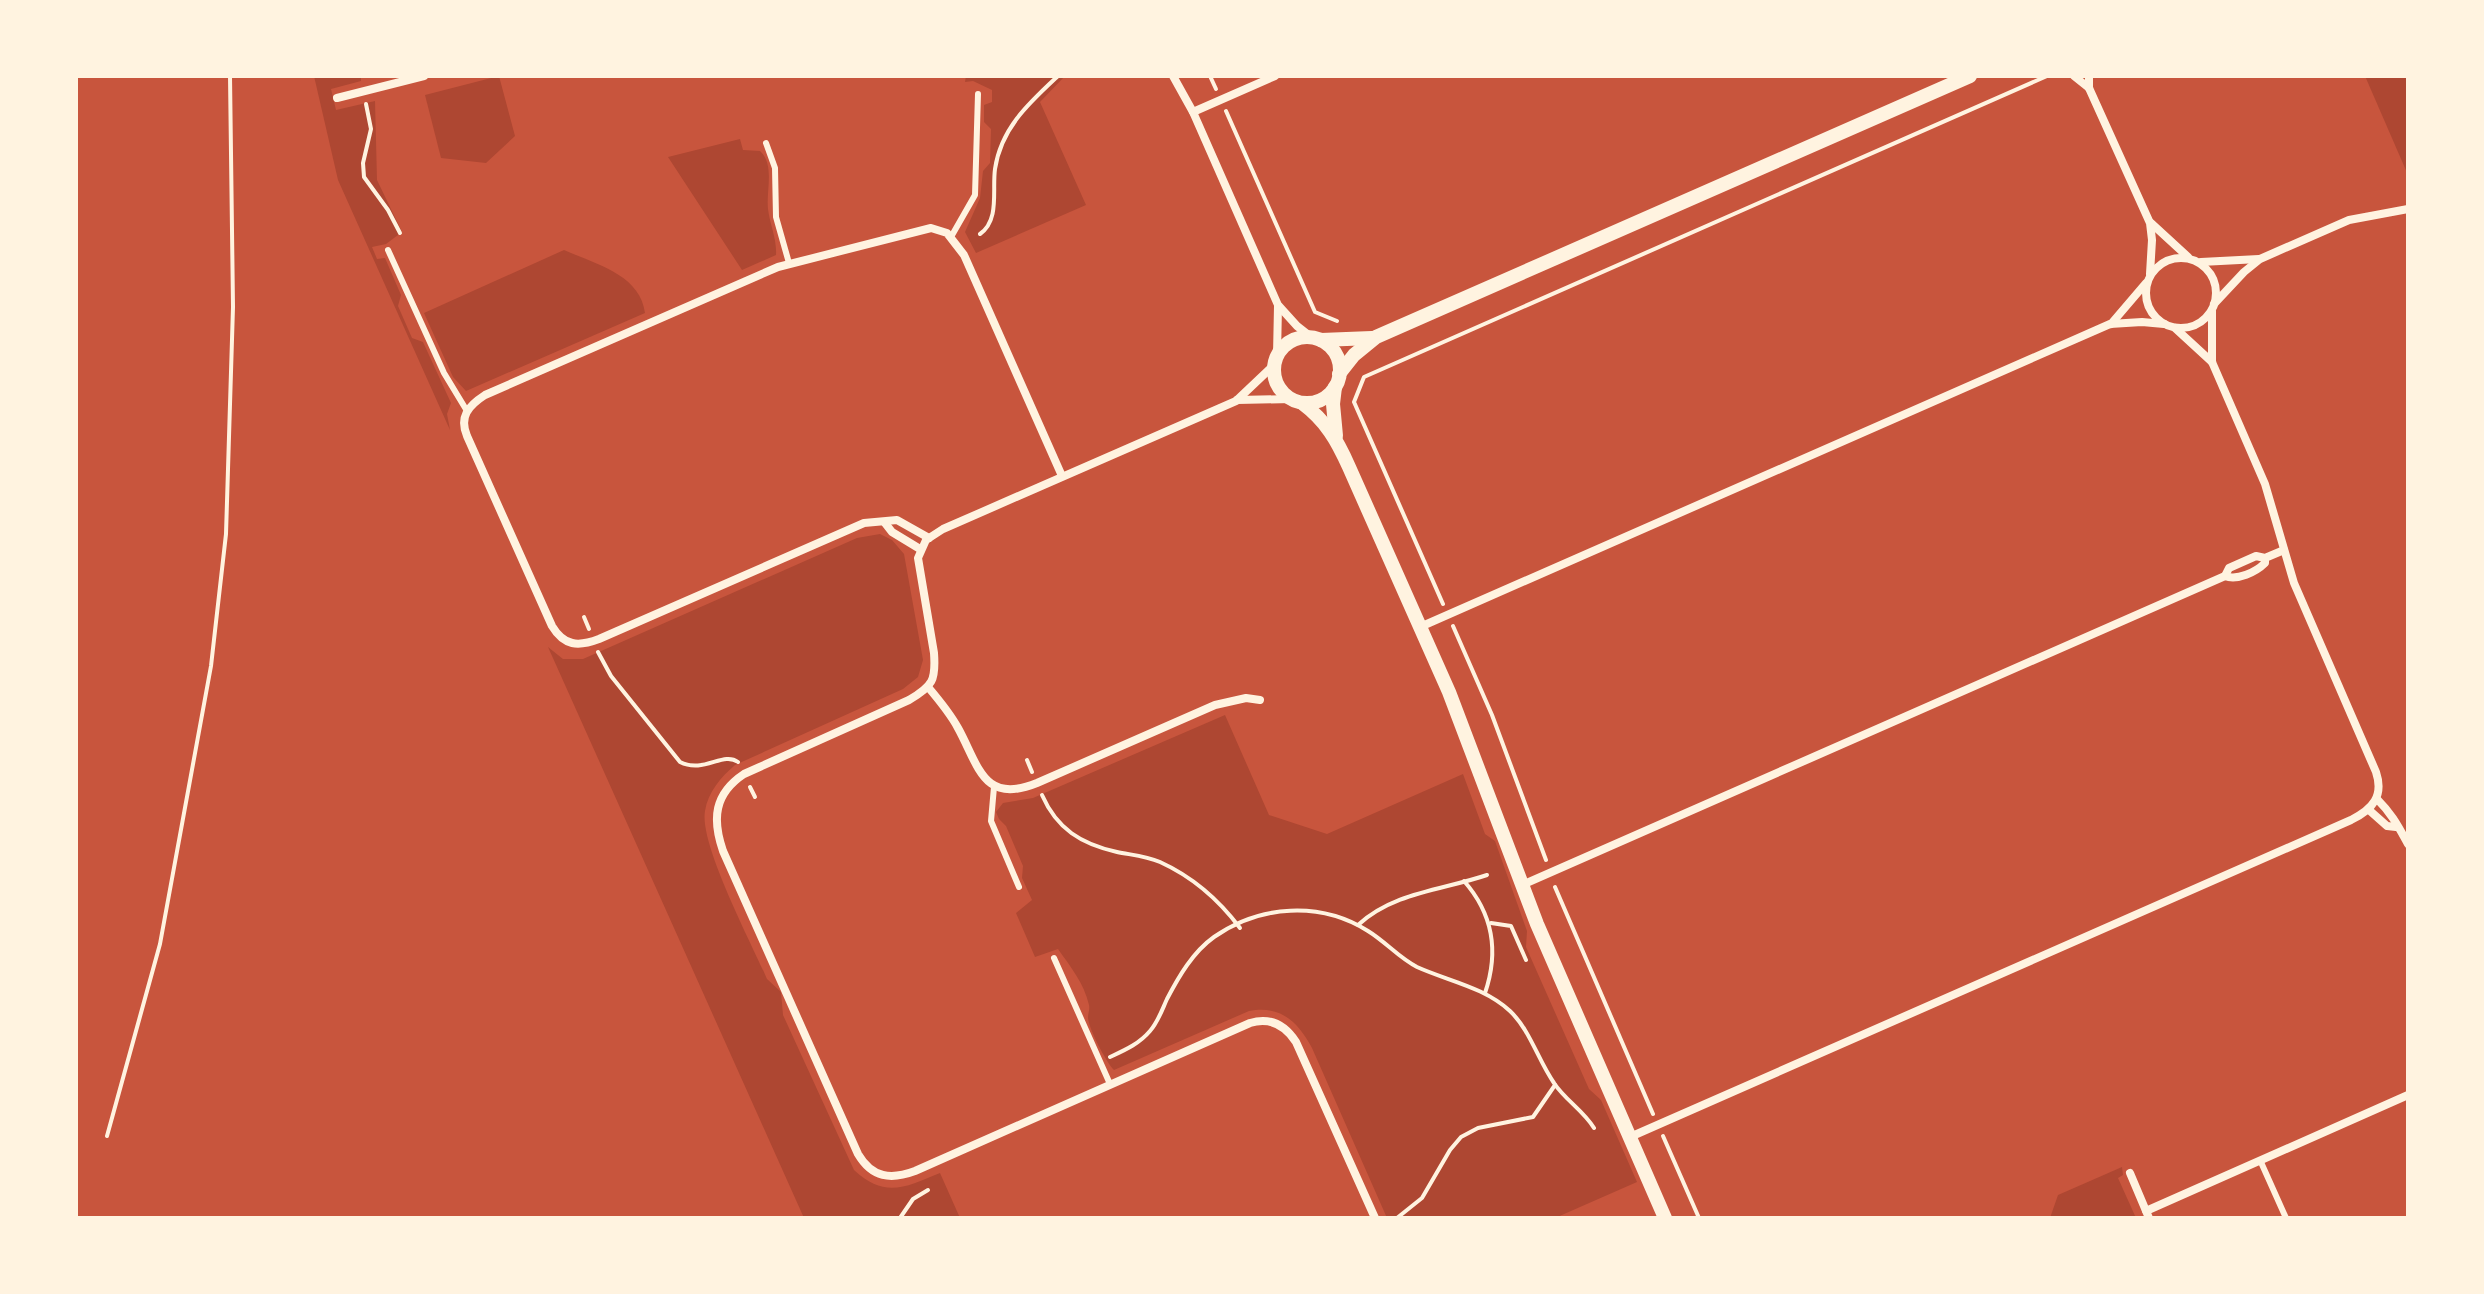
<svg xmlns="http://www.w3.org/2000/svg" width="2484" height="1294" viewBox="0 0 2484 1294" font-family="Spectral,serif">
<rect width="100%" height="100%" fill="#c8553d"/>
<g fill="#ae4732">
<polygon points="314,76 361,76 361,81 331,89 336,110 375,101 377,180 402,232 386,244 372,247 377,259 385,258 401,295 398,306 412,338 423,342 451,403 447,414 450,430 338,180"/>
<polygon points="499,76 515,136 486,163 441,158 425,95"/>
<polygon points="966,76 1065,76 1040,102 1086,205 976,253 965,232 980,198 983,171 990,163 991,129 984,122 984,105 992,102 992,90 973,81 965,82"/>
<polygon points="2365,76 2408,76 2408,175"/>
<path d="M740,139L743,150L760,151C775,165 766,190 768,209C770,225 777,239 776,255L742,270L668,157Z"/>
<path d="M564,250C595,264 640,274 645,313L466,391L453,377L424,313Z"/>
<path d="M880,534L892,540L904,554L923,660L918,677L903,689L735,765C721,777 708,792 705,811C699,844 752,944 767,979L781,992L783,1015L854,1170C885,1199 906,1187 940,1173L960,1218H804L548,647L563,659H583L857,538Z"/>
<path d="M1225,715L1269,815L1327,834L1463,774L1485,834L1495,841L1527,931L1526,947L1589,1089L1601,1100L1637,1182L1555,1218H1387L1312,1048C1298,1022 1281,1005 1249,1011L1114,1070C1106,1062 1089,1029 1088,1018C1088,1013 1090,1009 1089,1005C1084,983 1070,966 1058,949L1035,957L1016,913L1032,900L1022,878L1023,866L1006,826L999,819L996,812L1003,803L1033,798Z"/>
<polygon points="2122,1167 2123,1175 2118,1178 2136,1218 2050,1218 2058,1195"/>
</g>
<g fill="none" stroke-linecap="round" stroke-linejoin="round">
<g stroke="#fff3e0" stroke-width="4">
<polyline points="1210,76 1216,89"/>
<polyline points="366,104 371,129 363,163 364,177 388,210 400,233"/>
<polyline points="1226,111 1315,312 1337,321"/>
<path d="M980,234C1000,220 992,190 995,169C1001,128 1029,103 1058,76"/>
<polyline points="1443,604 1354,402 1364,377 2047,76"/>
<polyline points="584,617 589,629"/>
<polyline points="1453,626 1492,715 1546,860"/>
<path d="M598,652L611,676L680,762C704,774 723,751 738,762"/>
<polyline points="1027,760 1032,772"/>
<polyline points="750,787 755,797"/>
<path d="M1042,795C1057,829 1081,844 1117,852C1132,855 1146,856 1160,862C1193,877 1219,900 1240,928"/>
<path d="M1464,881C1493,914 1499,952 1485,993"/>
<polyline points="1555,887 1653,1114"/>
<polyline points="1491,923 1511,926 1526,960"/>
<path d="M1358,925C1394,892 1443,890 1487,875"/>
<path d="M1110,1057C1125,1050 1139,1044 1150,1031C1158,1022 1162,1010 1167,999C1179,976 1193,952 1214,937C1260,905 1320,901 1368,931C1386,942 1399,958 1417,967C1448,981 1484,987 1510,1011C1530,1030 1538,1060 1554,1083C1565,1100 1583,1110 1594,1128"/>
<polyline points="107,1136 160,944 211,666 226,534 233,307 230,76"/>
<polyline points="1663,1136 1699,1218"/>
<polyline points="900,1218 913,1199 928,1190"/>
<polyline points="1397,1218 1422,1198 1450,1150 1461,1137 1478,1128 1533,1117 1555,1085"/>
</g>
<g stroke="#fff3e0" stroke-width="6">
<polyline points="766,143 775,168 776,217 789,263"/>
<polyline points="951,237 975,195 978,94"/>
<polyline points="388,250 444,373 467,411"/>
<polyline points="994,787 991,821 1019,887"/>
<polyline points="1054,958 1110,1084"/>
<polyline points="2260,1160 2286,1218"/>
</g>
<g stroke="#fff3e0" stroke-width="8">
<polyline points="1173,76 1193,112 1278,305 1297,326 1311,337"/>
<polyline points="2074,76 2089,88"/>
<polyline points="2089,76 2089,88 2150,223 2152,240 2150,274"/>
<polyline points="337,98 424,76"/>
<polyline points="1193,112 1275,76"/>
<polyline points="2151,223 2188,257"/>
<circle cx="2181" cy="293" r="35"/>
<polyline points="2201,262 2259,259"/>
<polyline points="2214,304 2244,272 2260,259 2349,220 2408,209"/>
<polyline points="2111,324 2146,283"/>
<polyline points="2175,328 2212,362"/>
<polyline points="1277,355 1278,306"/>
<path d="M1274,365L1236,401L943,529L926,540L918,558L934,653C936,680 933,686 909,700L744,774C714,794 712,819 723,851L858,1154C872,1178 891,1180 915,1171L1250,1023C1270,1017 1285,1025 1296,1042L1375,1218"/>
<polyline points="1237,400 1292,399"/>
<polyline points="885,523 892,532 920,549"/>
<path d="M929,538L897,520L864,523L599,639C578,647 564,646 552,626L467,436C459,417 468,406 485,395L778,267L931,228L947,233L964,255L1062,476"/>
<path d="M2225,576C2237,581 2256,572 2265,563V558"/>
<polyline points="1420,627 2110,324 2142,322 2164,324"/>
<path d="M928,687C939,700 950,713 958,728C979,766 983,805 1037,783L1215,705L1246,698L1260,700"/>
<path d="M2377,799C2392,814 2398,826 2408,844"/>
<polyline points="2369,810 2387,826 2396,827"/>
<polyline points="1522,885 2225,576 2229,568 2256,556 2265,558 2284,550"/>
<path d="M1630,1137L2351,820C2373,809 2384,796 2376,772L2294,583L2265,484L2212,362V311"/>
<polyline points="2130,1173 2149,1218"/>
<polyline points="2146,1211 2408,1095"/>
</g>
<g stroke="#fff3e0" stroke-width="14">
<circle cx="1307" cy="370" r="33"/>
<polyline points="1321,340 1372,338"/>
<polyline points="1339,374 1354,355 1376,337 1970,76"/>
<polyline points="1335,387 1333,404 1336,436"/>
<path d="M1302,403C1326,421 1337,440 1349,467L1449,692L1537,924L1665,1218"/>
</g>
</g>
<rect width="2484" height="1294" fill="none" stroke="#fff3e0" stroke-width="156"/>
</svg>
